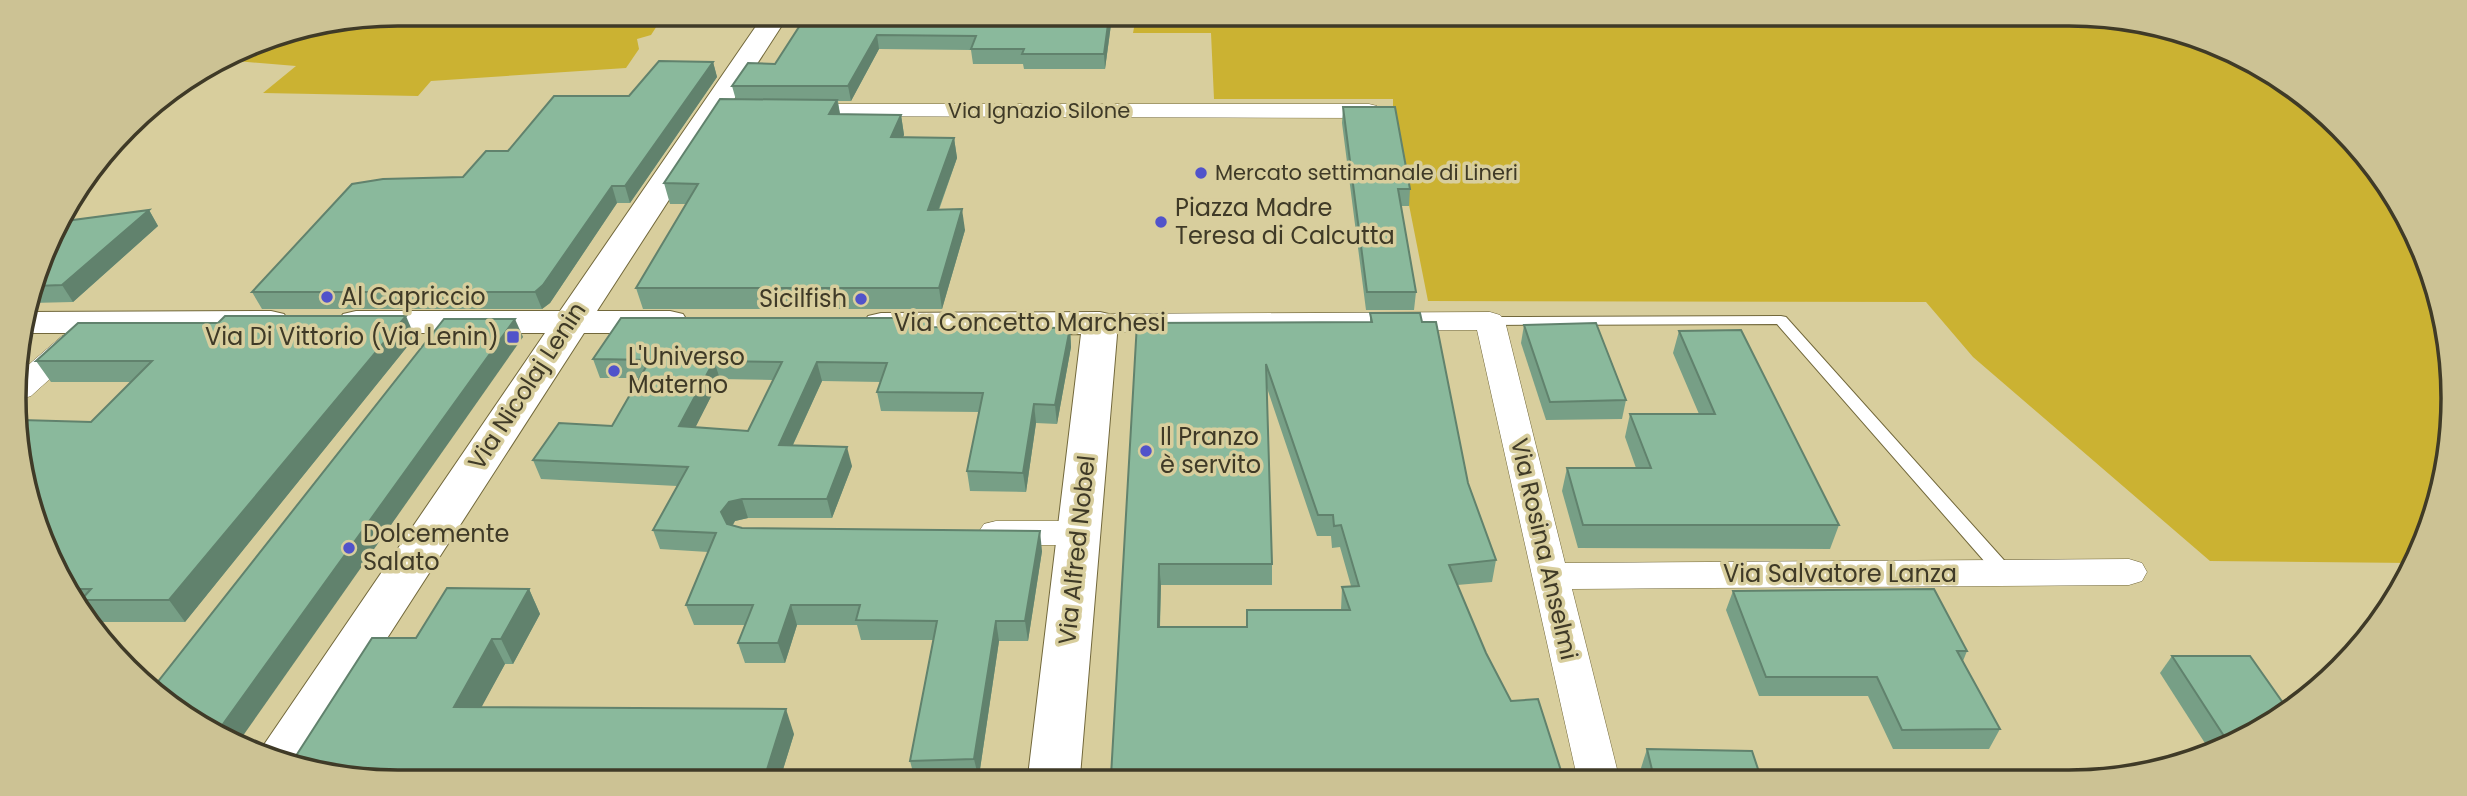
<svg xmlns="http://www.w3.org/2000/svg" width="2467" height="796" viewBox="0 0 2467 796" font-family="Poppins,sans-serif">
<rect width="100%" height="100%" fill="#d8ce9d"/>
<g fill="#cbb232">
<polygon points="398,14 664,15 651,35 637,39 639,49 626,68 431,81 418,96 263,93 296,66 224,60 251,43"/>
<polygon points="1136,17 2144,21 2283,79 2389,185 2446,323 2446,473 2412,563 2210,561 1973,357 1926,302 1428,301 1393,124 1393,99 1214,99 1211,33 1133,33"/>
</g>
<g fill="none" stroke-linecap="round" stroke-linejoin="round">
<defs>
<polygon id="lane" points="1781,316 1786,317 2011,568 2014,573 2011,578 1999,578 1777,324 1490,325 1483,321 1490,317"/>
<g id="street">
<polygon points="798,104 1369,104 1377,106 1381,111 1377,116 1369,118 790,116 786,111 790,106"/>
<polygon points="1490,312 1500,315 1505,321 1565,563 2129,559 2142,563 2147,572 2142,581 2129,585 1572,589 1619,777 1577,777 1477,330 1100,332 1090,329 1085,323 1090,317 1100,314"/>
<polygon points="73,333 84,336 88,342 84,348 31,396 21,399 19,373 62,336"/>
<polygon points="996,521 1079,521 1091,524 1097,533 1091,542 1079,545 996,545 984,542 978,533 984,524"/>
</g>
<g id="secondary">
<polygon points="763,16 788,16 597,311 670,311 683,314 688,322 683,330 670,333 584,333 304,767 261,749 545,333 356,333 343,330 338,322 343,314 356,311 560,311"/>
<polygon points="271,311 284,314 289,322 284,330 271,333 22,333 28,312"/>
<polygon points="1100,312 1113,315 1118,323 1080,776 1028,776 1081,334 881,335 868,332 863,324 868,316 881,313"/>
</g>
</defs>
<use href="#lane" stroke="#72683b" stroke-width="2"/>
<use href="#street" stroke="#72683b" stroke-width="1"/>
<use href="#secondary" stroke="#72683b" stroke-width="2"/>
<use href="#lane" fill="#fff" fill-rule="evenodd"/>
<use href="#street" fill="#fff" fill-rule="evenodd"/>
<use href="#secondary" fill="#fff" fill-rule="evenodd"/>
</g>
<g fill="#779f86" fill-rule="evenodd">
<polygon points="806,16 1112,17 1105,69 1024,69 1023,64 973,64 971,50 879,49 851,101 838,101 840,114 901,115 904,135 903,137 954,138 957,158 939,210 965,230 942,309 643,309 636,288 686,204 670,204 664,183 736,100 732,86 775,64"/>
<polygon points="713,62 717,77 630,203 617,203 550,303 542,309 262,309 252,292 463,177 508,151 629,96"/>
<polygon points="1343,107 1410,189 1409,206 1401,206 1416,292 1414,310 1366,310 1342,123"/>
<polygon points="149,210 158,226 73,302 31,303 54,228"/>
<path d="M1370,313L1422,322L1468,483L1496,560L1492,582L1457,585L1486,653L1511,701L1111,776L1137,323L1370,322ZM1267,388L1317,536H1331L1332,548L1340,547L1351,586L1342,587L1341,610L1247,627H1160L1161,585H1272V564Z"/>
<polygon points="1524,325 1626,400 1622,419 1546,420 1521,343"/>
<path d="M933,327L1070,328L1071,347L1057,424L1036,423L1026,492L970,491L967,471L979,412L881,411L877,392L881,382L822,381L793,445L852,466L832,518H748L735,521L733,525L742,528L1042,551L1028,641H999L979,776H914L910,761L933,640H861L857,625H797L785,663H745L738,643L745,625H694L686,605L708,552L660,549L653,530L677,486L541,479L533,460L612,426L639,378H600L593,359ZM720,379L773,380L748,431L695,427Z"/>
<polygon points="1679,331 1839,525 1830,549 1578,548 1562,491 1567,468 1636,468 1625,437 1630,414 1699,414 1673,353"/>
<polygon points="415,337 185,622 98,622 90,611 79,611 27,497 91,422 131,382 51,382 36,361"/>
<polygon points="529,589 540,614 513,664 505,664 481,707 794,734 781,776 323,775 416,638"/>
<polygon points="1733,591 1967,651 1963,661 2000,729 1989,749 1893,749 1868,696 1759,696 1726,610"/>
<polygon points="2172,656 2288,710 2238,743 2210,751 2160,673"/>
<polygon points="1647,749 1761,778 1643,778 1641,768"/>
</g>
<g fill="#61826d">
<polygon points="1109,17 1112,17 1105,69 1104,54"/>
<polygon points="877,35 879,49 851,101 848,86"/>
<polygon points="713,62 717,77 630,203 625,186"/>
<polygon points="837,100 841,119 829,114"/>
<polygon points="901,115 904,135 894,156 891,137"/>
<polygon points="954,138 957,158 931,230 928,210"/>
<polygon points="612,186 617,203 550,303 542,309 535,292"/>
<polygon points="962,209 965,230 942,309 939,288"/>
<polygon points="149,210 158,226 73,302 62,285"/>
<polygon points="406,316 415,337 185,622 169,600"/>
<polygon points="515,319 523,337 240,740 218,731"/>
<polygon points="1070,328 1071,347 1057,424 1055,405"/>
<polygon points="714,361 720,379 686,446 679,426"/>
<polygon points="817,362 822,381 784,464 779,445"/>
<polygon points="1034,404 1036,423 1026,492 1023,473"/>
<polygon points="847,447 852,466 832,518 827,499"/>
<polygon points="742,499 748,518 735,521 728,532 721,512 729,502"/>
<polygon points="1040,531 1042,551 1028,641 1025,621"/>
<polygon points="1159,564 1161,585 1159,648 1158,627"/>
<polygon points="529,589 540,614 513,664 501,639"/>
<polygon points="791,605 797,625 785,663 778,643"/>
<polygon points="996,621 999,641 979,776 978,776 974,759"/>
<polygon points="492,639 505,664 468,732 454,707"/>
<polygon points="786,709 794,734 781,776 765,776"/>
</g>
<g fill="#8ab99c" stroke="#61826d" stroke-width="2" fill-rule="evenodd">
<polygon points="806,16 1109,17 1104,54 1022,54 1024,49 971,49 976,36 877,35 848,86 732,86 748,63 775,64"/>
<polygon points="659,61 713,62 625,186 612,186 543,285 535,292 252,292 352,184 383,179 463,177 486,151 508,151 554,96 629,96"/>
<polygon points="720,99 837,100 829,114 901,115 891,137 954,138 928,210 962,209 939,288 636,288 698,184 664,183"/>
<polygon points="1343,107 1395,107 1410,189 1398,189 1416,292 1367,292"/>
<polygon points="149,210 62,285 36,286 54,228 58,222"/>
<path d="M1370,313H1420L1422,322H1436L1468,483L1496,560L1449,565L1486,653L1511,701L1538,699L1563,777L1111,776L1137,323L1372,322ZM1266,364L1318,515H1333L1334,526L1341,525L1359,586L1342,587L1350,610H1247V627H1158L1159,564H1272Z"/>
<polygon points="225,316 406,316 169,600 81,600 91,589 69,589 27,497 22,420 91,422 152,361 36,361 78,323 218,323"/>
<path d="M621,318H931L929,327L1070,328L1055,405L1034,404L1023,473L967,471L983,393L877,392L887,363L817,362L779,445L847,447L827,499H742L729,502L721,512L727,524L742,528L1040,531L1025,621H996L974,759L910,761L937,621L856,620L860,605H791L778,643H738L753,605H686L716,533L653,530L688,467L533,460L559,423L612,426L650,360L593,359ZM714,361L782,362L748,431L679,426Z"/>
<polygon points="444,319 515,319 218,731 184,717 147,680 156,684"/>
<polygon points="1596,323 1626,400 1550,402 1524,325"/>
<polygon points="1741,330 1839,525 1583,525 1567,468 1651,468 1630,414 1715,414 1679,331"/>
<polygon points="447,588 529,589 501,639 492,639 454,707 786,709 765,776 323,775 292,762 372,638 416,638"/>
<polygon points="1934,589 1967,651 1957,651 2000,729 1902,730 1877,677 1766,677 1733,591"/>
<polygon points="2172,656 2250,656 2288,710 2248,736 2224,736"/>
<polygon points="1647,749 1752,751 1761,778 1654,778"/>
</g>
<g fill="#5153ca" stroke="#d8ce9d" stroke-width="2.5">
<circle cx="1201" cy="173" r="7"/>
<circle cx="1161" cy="222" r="7"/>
<circle cx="327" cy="297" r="7"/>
<circle cx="861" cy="299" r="7"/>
<rect x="506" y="330" width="14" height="14" rx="3.5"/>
<circle cx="614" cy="371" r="7"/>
<circle cx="1146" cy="451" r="7"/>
<circle cx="349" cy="548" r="7"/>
</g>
<g text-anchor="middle" stroke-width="7" stroke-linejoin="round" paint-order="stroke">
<g font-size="21" fill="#3f3a27" stroke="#d8ce9d">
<text x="1039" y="118">Via Ignazio Silone</text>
</g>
<g font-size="21" fill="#3f3a27" stroke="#d8ce9d" text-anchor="start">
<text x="1215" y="180">Mercato settimanale di Lineri</text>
</g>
<g font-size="24" fill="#3f3a27" stroke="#d8ce9d" text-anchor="start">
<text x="1175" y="216">Piazza Madre<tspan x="1175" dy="28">Teresa di Calcutta</tspan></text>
<text x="341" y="305">Al Capriccio</text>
<text x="847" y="307" text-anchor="end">Sicilfish</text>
<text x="499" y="345" text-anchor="end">Via Di Vittorio (Via Lenin)</text>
<text x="628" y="365">L'Universo<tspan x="628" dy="28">Materno</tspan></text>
<text x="1160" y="445">Il Pranzo<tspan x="1160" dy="28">è servito</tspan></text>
<text x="363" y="542">Dolcemente<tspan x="363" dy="28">Salato</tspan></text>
</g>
<g font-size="24" fill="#3f3a27" stroke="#d8ce9d">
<text x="1030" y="331">Via Concetto Marchesi</text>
<text transform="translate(527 386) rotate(-57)" y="8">Via Nicolaj Lenin</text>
<text transform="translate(1544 549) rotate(77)" y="8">Via Rosina Anselmi</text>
<text transform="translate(1077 550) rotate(-84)" y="8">Via Alfred Nobel</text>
<text x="1840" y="582">Via Salvatore Lanza</text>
</g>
</g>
<path d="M0 0H2467V796H0ZM398 26H2069A372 372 0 0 1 2441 398V398A372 372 0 0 1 2069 770H398A372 372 0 0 1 26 398V398A372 372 0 0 1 398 26Z" fill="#ccc294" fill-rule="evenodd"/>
<path fill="none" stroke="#3f3a27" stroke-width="3.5" d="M398 26H2069A372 372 0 0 1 2441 398V398A372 372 0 0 1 2069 770H398A372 372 0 0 1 26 398V398A372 372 0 0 1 398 26Z"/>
</svg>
